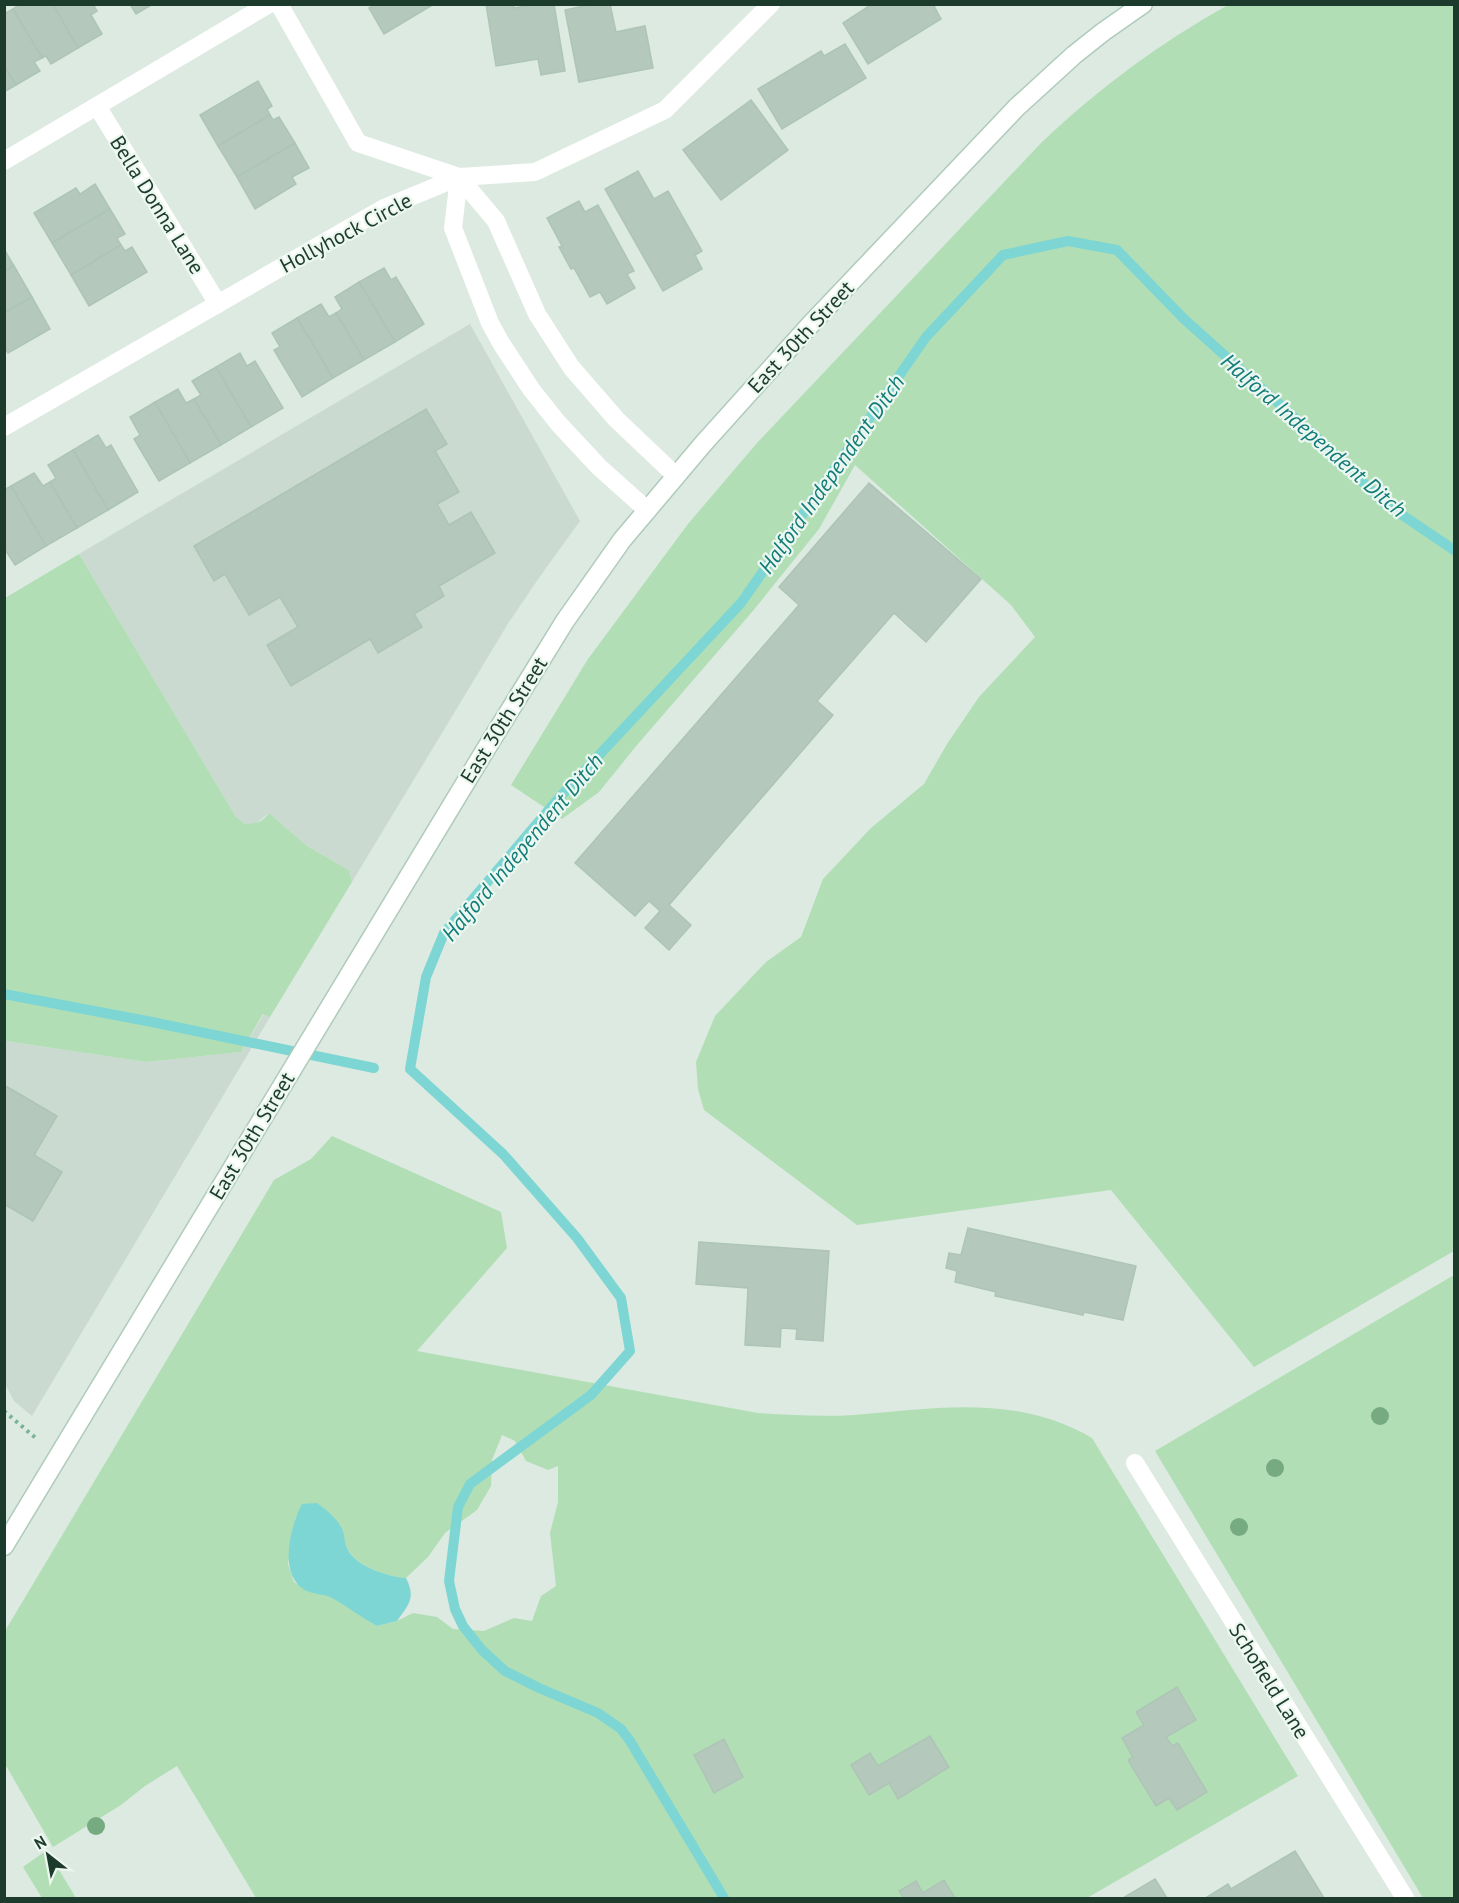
<svg xmlns="http://www.w3.org/2000/svg" width="1459" height="1903" viewBox="0 0 1459 1903" font-family="'PT Sans',sans-serif">
<rect width="100%" height="100%" fill="#dceae1"/>
<g fill="#cadad0">
<polygon points="470,324 580,521 541,575 509,622 352,882 349,870 307,846 269,813 255,824 245,824 236,817 79,554"/>
<polygon points="264,1014 270,1017 32,1416 14,1401 5,1384 4,1041 146,1062 241,1052"/>
</g>
<g fill="#b2deb5" fill-rule="evenodd">
<path d="M1228,5H1454V1251L1254,1367L1111,1190L857,1225L704,1110L698,1089L696,1062L715,1016L766,962L801,937L823,879L871,828L924,784L947,744L979,697L1035,637L1011,605L855,465L819,529L752,612L637,745L599,792L562,819L511,785L588,659L688,524L757,443L1042,142C1099,88 1160,43 1228,5Z"/>
<path d="M79,554L236,817L245,824C256,824 262,822 269,813L307,846L349,870L352,882L270,1017L263,1014L241,1052L146,1062L5,1041V598Z"/>
<path d="M332,1136L501,1212L507,1248L417,1351L758,1413C790,1415 822,1417 854,1415C937,1408 1017,1394 1092,1438L1298,1776L1087,1898H256L177,1766L145,1786L121,1805L53,1847L5,1764V1631L274,1180L311,1159ZM502,1435L515,1441L526,1461L548,1470L558,1466V1502L550,1533L556,1586L541,1596L532,1621L514,1618L484,1631L453,1629L437,1617L413,1613L397,1621L377,1626L332,1597L308,1591L294,1582L288,1564L296,1517L342,1529C343,1535 344,1542 347,1548C355,1566 388,1577 406,1578L428,1557L445,1533L477,1510L491,1486L492,1460Z"/>
<polygon points="1454,1275 1454,1898 1423,1898 1155,1451"/>
<polygon points="47,1850 76,1898 42,1898 23,1867"/>
</g>
<path fill="#7dd6d3" d="M317,1503C326,1510 337,1518 342,1529C345,1535 344,1542 347,1548C354,1566 389,1577 406,1578C416,1598 409,1604 397,1621L377,1626C362,1618 348,1607 334,1599C326,1594 316,1595 307,1591C277,1577 290,1527 302,1504Z"/>
<g fill="none" stroke-linecap="round" stroke-linejoin="round">
<g stroke="#7dd6d3" stroke-width="10">
<polyline points="4,994 152,1022 374,1068"/>
<polyline points="724,1898 630,1741 621,1729 598,1713 539,1688 505,1671 482,1650 463,1626 455,1609 449,1581 458,1507 470,1484 591,1395 630,1351 621,1298 577,1238 503,1154 410,1069 426,977 444,933 558,799 741,603 926,337 1003,255 1068,241 1117,250 1184,319 1325,445 1383,502 1454,550"/>
</g>
</g>
<g fill="#b4c8bc" stroke="#aec4b7" stroke-width="1.5">
<polygon points="20,4 53,4 78,48 51,64 46,56 42,58 13,9"/>
<polygon points="53,4 93,4 97,11 91,15 102,34 78,48"/>
<polygon points="130,4 153,4 136,14"/>
<polygon points="434,4 384,34 369,8 375,4"/>
<polygon points="486,4 514,4 514,8 539,4 554,4 565,71 541,75 538,59 496,66"/>
<polygon points="593,4 610,4 616,32 645,26 653,68 579,82 565,10"/>
<polygon points="872,4 933,4 941,19 868,64 843,23"/>
<polygon points="13,9 42,58 34,62 40,71 16,85 4,66 4,14"/>
<polygon points="845,44 866,78 782,129 758,89 821,51 824,56"/>
<polygon points="4,66 16,85 4,92"/>
<polygon points="258,81 272,106 267,109 270,115 218,146 200,115"/>
<polygon points="751,100 788,150 721,200 683,150"/>
<polygon points="270,115 273,120 279,117 295,143 237,177 218,146"/>
<polygon points="295,143 309,168 292,177 296,184 255,209 237,177"/>
<polygon points="638,171 654,199 668,191 702,251 695,255 702,269 663,291 605,189"/>
<polygon points="95,184 110,209 52,243 34,213 76,188 80,194"/>
<polygon points="579,201 585,212 598,205 634,271 627,274 635,288 607,304 600,292 590,297 574,268 571,269 559,247 562,246 547,218"/>
<polygon points="110,209 125,234 117,238 121,245 71,275 52,243"/>
<polygon points="121,245 125,251 132,247 147,272 89,306 71,275"/>
<polygon points="4,249 14,266 4,271"/>
<polygon points="14,266 32,297 4,313 4,271"/>
<polygon points="384,268 391,280 396,277 424,324 395,342 359,282"/>
<polygon points="359,282 395,342 364,360 336,313 342,309 335,297"/>
<polygon points="32,297 50,329 8,353 4,347 4,313"/>
<polygon points="321,304 329,317 336,313 364,360 333,378 297,318"/>
<polygon points="297,318 333,378 302,397 274,350 280,347 272,333"/>
<polygon points="240,353 247,366 255,361 283,408 251,427 216,367"/>
<polygon points="216,367 251,427 221,445 194,399 201,395 192,381"/>
<polygon points="178,389 186,403 194,399 221,445 190,463 155,402"/>
<polygon points="155,402 190,463 159,481 134,439 140,435 130,417"/>
<polygon points="426,409 447,444 435,451 459,492 437,504 449,525 471,512 495,553 439,586 444,596 414,614 422,627 378,653 370,639 291,686 267,645 298,627 280,597 249,615 225,574 214,581 194,546"/>
<polygon points="98,435 106,448 111,445 138,492 108,510 73,450"/>
<polygon points="73,450 108,510 77,528 50,482 56,478 48,465"/>
<polygon points="34,473 43,486 50,482 77,528 46,546 11,486"/>
<polygon points="869,483 981,579 926,642 894,613 817,701 833,715 669,905 691,925 669,950 645,928 660,911 649,901 635,916 575,863 799,605 779,587"/>
<polygon points="11,486 46,546 15,565 4,548 4,490"/>
<polygon points="4,1085 57,1116 34,1155 62,1172 33,1221 4,1204"/>
<polygon points="968,1228 1136,1266 1123,1320 1084,1312 1083,1315 995,1296 996,1292 955,1282 957,1271 946,1268 949,1253 961,1255"/>
<polygon points="699,1242 829,1251 823,1341 796,1339 797,1329 781,1328 780,1347 745,1345 748,1288 696,1284"/>
<polygon points="1177,1687 1196,1720 1166,1737 1172,1746 1178,1743 1207,1792 1177,1810 1169,1798 1156,1806 1128,1760 1133,1757 1122,1738 1144,1725 1136,1712"/>
<polygon points="930,1736 949,1767 898,1799 889,1783 869,1795 851,1765 870,1753 878,1766"/>
<polygon points="724,1739 743,1777 714,1793 694,1755"/>
<polygon points="1295,1851 1324,1898 1207,1897 1228,1884 1231,1889"/>
<polygon points="1155,1879 1167,1898 1123,1898"/>
<polygon points="944,1880 955,1898 904,1898 899,1891 916,1881 923,1893"/>
</g>
<g fill="none" stroke-linecap="round" stroke-linejoin="round">
<defs>
<polyline id="secondary" points="4,1546 481,757 565,621 622,540 703,444 810,325 1017,107 1074,55 1103,32 1143,4"/>
</defs>
<use href="#secondary" stroke="#aecbbb" stroke-width="21"/>
<polyline stroke="#79b195" stroke-width="4" stroke-dasharray="3 4.5" stroke-linecap="butt" points="4,1411 38,1440"/>
<g stroke="#fff" stroke-width="18">
<polyline points="279,4 358,143 459,177"/>
<polyline points="97,106 218,304"/>
<polyline points="4,161 269,4"/>
<polyline points="459,177 453,228 490,323 501,343 531,389 558,423 599,467 647,510"/>
<polyline points="459,177 496,221 537,314 571,367 616,419 676,476"/>
<polyline points="4,427 384,208 459,177 535,172 665,110 771,4"/>
<polyline points="1135,1463 1405,1898"/>
</g>
<use href="#secondary" stroke="#fff" stroke-width="18"/>
</g>
<g fill="#76aa81">
<circle cx="1380" cy="1416" r="9"/>
<circle cx="1275" cy="1468" r="9"/>
<circle cx="1239" cy="1527" r="9"/>
<circle cx="96" cy="1826" r="9"/>
</g>
<g text-anchor="middle" stroke-width="4.5" stroke-linejoin="round" paint-order="stroke">
<g font-size="21" fill="#1d3b2d" stroke="#ecf7f0">
<text transform="translate(157 205) rotate(58)" y="7">Bella Donna Lane</text>
<text transform="translate(346 233) rotate(-28)" y="7">Hollyhock Circle</text>
<text transform="translate(801 337) rotate(-47)" y="7">East 30th Street</text>
<text transform="translate(504 720) rotate(-58)" y="7">East 30th Street</text>
<text transform="translate(252 1136) rotate(-59)" y="7">East 30th Street</text>
<text transform="translate(1269 1681) rotate(58)" y="7">Schofield Lane</text>
</g>
<g font-size="22" font-style="italic" fill="#127c79" stroke="#ecf7f0">
<text transform="translate(1314 435) rotate(41)" y="8">Halford Independent Ditch</text>
<text transform="translate(831 474) rotate(-55)" y="8">Halford Independent Ditch</text>
<text transform="translate(522 847) rotate(-50)" y="8">Halford Independent Ditch</text>
</g>
</g>
<rect width="1459" height="1903" fill="none" stroke="#1d3b2d" stroke-width="12"/>
<g transform="translate(48 1855) rotate(329)" stroke="#ecf7f0" stroke-width="4.5" paint-order="stroke">
<path d="M0-4.5L10 22L0 15L-10 22Z" fill="#1d3b2d"/>
<text y="-9" font-size="16" font-weight="bold" text-anchor="middle" fill="#1d3b2d">N</text>
</g>
</svg>
